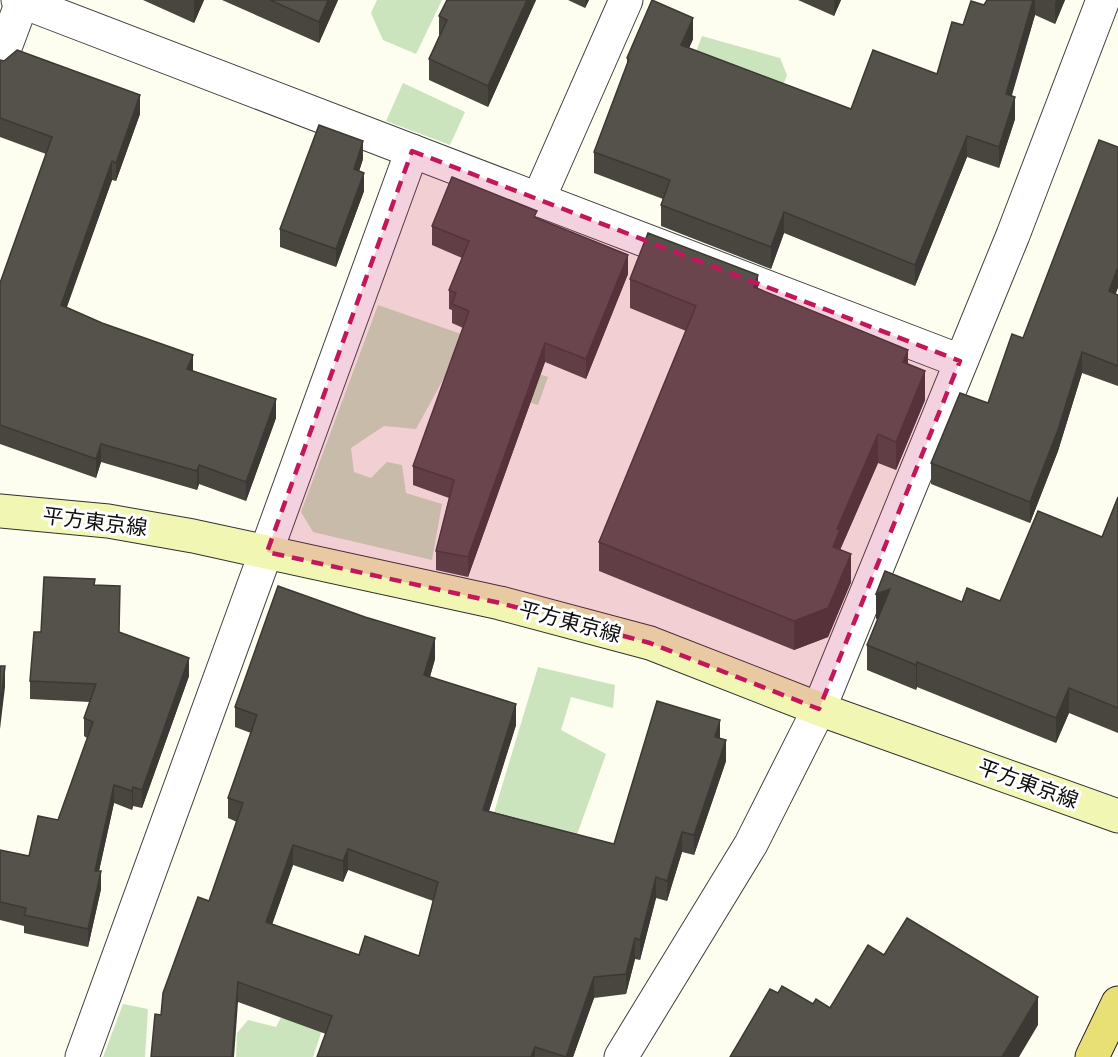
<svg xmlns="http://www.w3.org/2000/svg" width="1118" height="1057" viewBox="0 0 1118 1057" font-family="'Source Serif 4','Noto Sans JP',serif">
<rect width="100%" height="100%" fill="#fdfdf0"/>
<g fill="#cbe4bd">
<polygon points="377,0 442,0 416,54 383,40 371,13"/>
<polygon points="702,36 780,58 787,75 783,85 669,122"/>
<polygon points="403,83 465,112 450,145 386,121"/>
<polygon points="378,305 507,350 504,362 548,377 538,405 445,376 416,429 384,426 351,448 354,472 371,478 387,462 402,465 406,493 442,504 432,560 313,532 301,512"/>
<polygon points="538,667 615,685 613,708 571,697 561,730 606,754 574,843 493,816"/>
<polygon points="123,1004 148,1009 145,1057 103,1057"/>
<polygon points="284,1012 324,1024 313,1057 236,1057 237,1033 248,1020 276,1027"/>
</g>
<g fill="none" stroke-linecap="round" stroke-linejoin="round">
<defs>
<g id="minor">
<polyline points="18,0 960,361"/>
<polyline points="0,61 22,2"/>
<polyline points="538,200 626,0"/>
<polyline points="82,1057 412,151"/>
<polyline points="621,1057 751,844 819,709 1013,235 1103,0"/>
</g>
<polyline id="secondary" points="0,511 108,521 193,536 500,603 650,643 819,709 1118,816"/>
<polyline id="primary" points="1092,1057 1118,1003"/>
</defs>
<use href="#minor" stroke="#414141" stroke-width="35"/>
<use href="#secondary" stroke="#303030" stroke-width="35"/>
<use href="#primary" stroke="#1f1f1f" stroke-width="35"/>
<use href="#minor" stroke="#fff" stroke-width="33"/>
<use href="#secondary" stroke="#f2f6b3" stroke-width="33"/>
<use href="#primary" stroke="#e8df75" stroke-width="33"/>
</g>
<g fill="#494640" fill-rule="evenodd">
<polygon points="143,0 204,0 194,23"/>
<polygon points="222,0 338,0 319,43"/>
<polygon points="447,0 536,0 488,107 429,80 429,59 439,36 439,16"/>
<polygon points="568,0 589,0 585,8"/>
<polygon points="798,0 841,0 834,16"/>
<polygon points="987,0 1065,0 1055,24 1035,15 1011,96 1015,119 999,168 967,157 915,286 784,233 771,269 661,226 661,205 663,199 594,173 594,152 627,64 627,58 693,39 689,48 851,109 937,74 963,25 984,5"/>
<polygon points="0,60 140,114 116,181 112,180 66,308 193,371 276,418 246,501 199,484 197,490 101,462 96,478 0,444 0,283 46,154 0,137"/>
<polygon points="363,159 359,171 364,191 336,267 280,247 280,229"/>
<polygon points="537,218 628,274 586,379 545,362 468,577 436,570 436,551 449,498 413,485 413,466 463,328 452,323 452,310 449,309 449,290 462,258 432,245 432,226"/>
<polygon points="630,279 758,289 908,364 925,400 896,470 878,463 840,550 851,582 828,637 794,650 599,571 599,542 686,331 630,308"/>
<polygon points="1116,294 1118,295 1118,386 1082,373 1058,451 1030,523 931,484 931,463 988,403 1023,338"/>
<polygon points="1118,497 1118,733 1069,713 1056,743 917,687 916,690 867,670 867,645 878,618 876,619 876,594 962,602 1000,601 1102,537"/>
<polygon points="95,585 120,605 119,632 189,676 142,808 133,806 132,810 114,803 99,871 101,889 88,947 24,933 24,926 0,920 0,850 29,856 58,820 87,738 84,736 84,718 90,702 30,699 30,681"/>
<path d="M435,659L430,677L516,725L489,811L614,844L720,739L726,761L694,855L682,852L667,901L656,898L640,960L635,959L626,994L594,998L573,1057H317L326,1034L238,1002L161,1015L209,901L237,822L228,818V798L251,733L235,727V707ZM293,865L343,882L348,870L433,901L419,956L359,955L272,924Z"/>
</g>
<g fill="#3c3934">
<polygon points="194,0 204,0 194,23"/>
<polygon points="328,0 338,0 319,43 319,22"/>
<polygon points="527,0 536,0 488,107 488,86"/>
<polygon points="585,0 589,0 585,8"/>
<polygon points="834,0 841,0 834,16"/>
<polygon points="1033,0 1035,0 1035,15 1006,116 1006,94"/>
<polygon points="1056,0 1065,0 1055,24 1055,3"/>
<polygon points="693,18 693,39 681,67 681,45"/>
<polygon points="140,95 140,114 116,181 116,163"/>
<polygon points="1015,97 1015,119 999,168 999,147"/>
<polygon points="967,136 967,157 915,286 915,265"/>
<polygon points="363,141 363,159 354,187 354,169"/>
<polygon points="112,161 112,180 61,324 61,305"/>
<polygon points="364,173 364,191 336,267 336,249"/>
<polygon points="784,212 784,233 771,269 771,247"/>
<polygon points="628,255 628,274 586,379 586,359"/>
<polygon points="1118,267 1118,288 1109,312 1109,291"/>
<polygon points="758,275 758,304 754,287"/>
<polygon points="545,343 545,362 468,577 468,557"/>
<polygon points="908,350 908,379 903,362"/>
<polygon points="1082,352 1082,373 1058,451 1030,523 1030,502"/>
<polygon points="193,355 193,373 187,369"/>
<polygon points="925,371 925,400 896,470 896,442"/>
<polygon points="276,399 276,418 246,501 246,482"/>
<polygon points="878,434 878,463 840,550 833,547 837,529"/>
<polygon points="101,444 101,462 96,478 96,459"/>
<polygon points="199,465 199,484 197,490 197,471"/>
<polygon points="851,554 851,582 828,637 794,650 794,621"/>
<polygon points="890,589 890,614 876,619 876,594"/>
<polygon points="435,638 435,659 424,696 424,675"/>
<polygon points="189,658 189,676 142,808 142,790"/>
<polygon points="917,662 917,687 916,690 916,665"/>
<polygon points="5,666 5,687 0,729 0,708"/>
<polygon points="1069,688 1069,713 1056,743 1056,718"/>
<polygon points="516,704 516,725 483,830 483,810"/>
<polygon points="720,720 720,741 715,737"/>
<polygon points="726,740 726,761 694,855 694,835"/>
<polygon points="114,785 114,803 95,889 95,871"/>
<polygon points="133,787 133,806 132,810 132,791"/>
<polygon points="682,832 682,852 667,901 667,881"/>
<polygon points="293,845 293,865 266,942 266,922"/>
<polygon points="348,849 348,870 343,882 343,861"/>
<polygon points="101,871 101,889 88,947 88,929"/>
<polygon points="656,877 656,898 640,960 640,940"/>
<polygon points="635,938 635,959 626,994 626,974"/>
<polygon points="594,977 594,998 573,1057 566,1057"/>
<polygon points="238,982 238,1002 234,1057 232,1057"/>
<polygon points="1038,997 1038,1025 1019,1057 1002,1057"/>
<polygon points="535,1047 535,1057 531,1057"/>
</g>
<g fill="#55514b" stroke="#3c3934" stroke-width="1.5" fill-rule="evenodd">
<polygon points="270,0 328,0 319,22"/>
<polygon points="447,0 527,0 488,86 429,59 447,20 439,16"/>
<polygon points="652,0 693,18 681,45 851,109 873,50 937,74 952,22 963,25 971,1 984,5 987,0 1033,0 1006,94 1015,97 999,147 967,136 915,265 784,212 771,247 661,205 670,180 594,152 629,59 627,58"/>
<polygon points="17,50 140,95 116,163 112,161 61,305 102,323 193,355 187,369 276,399 246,482 199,465 197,471 101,444 96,459 0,425 0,283 52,137 0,118 0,60 4,61"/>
<polygon points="319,125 363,141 354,169 364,173 336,249 280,229"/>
<polygon points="1099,140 1118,147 1118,267 1109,291 1118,295 1118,366 1082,352 1058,430 1030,502 931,463 960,393 988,403 1012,334 1023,338"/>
<polygon points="452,177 537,211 534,217 628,255 586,359 545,343 468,557 436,551 454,480 413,466 469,311 452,304 456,293 449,290 469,241 432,226"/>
<polygon points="648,233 758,275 754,287 908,350 903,362 925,371 896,442 878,434 837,529 840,530 833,547 851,554 828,608 794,621 599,542 696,306 630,279"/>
<polygon points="1118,497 1118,708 1069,688 1056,718 917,662 916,665 867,645 890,589 876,594 885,571 962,602 967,588 1000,601 1038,511 1102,537"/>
<polygon points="44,577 95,579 94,585 120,586 119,632 189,658 142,790 133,787 132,791 114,785 95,871 101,871 88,929 24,915 26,908 0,902 0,850 29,856 38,816 58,820 93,722 84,718 96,684 30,681 34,632 41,632"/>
<path d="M278,586L365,617L435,638L424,675L516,704L483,810L614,844L657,701L720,720L715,737L726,740L694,835L682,832L667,881L656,877L640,940L635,938L626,974L594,977L566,1057L535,1047L531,1057H317L332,1016L238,982L232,1057H151L155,1014L161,1015L163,993L198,897L209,901L243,803L228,798L257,715L235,707ZM293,845L343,861L348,849L438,882L419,956L365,936L359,955L266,922Z"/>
<polygon points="0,666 5,666 0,708"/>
<polygon points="907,918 1038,997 1002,1057 730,1057 770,989 778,993 782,986 813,1004 816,999 830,1008 868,945 884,955"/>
</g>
<path fill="#c2185b" fill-opacity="0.2" stroke="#c2185b" stroke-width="4.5" stroke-dasharray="12 8" stroke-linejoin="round" d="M412,151L960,361L819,709L650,643L500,603L267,552Z"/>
<g text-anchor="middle" stroke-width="6" stroke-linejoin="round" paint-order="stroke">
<g font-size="21" fill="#0e0e0e" stroke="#fff">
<text transform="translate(95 522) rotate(7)" y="7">平方東京線</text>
<text transform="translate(570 622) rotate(15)" y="7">平方東京線</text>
<text transform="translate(1028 784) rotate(20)" y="7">平方東京線</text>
</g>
</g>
</svg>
